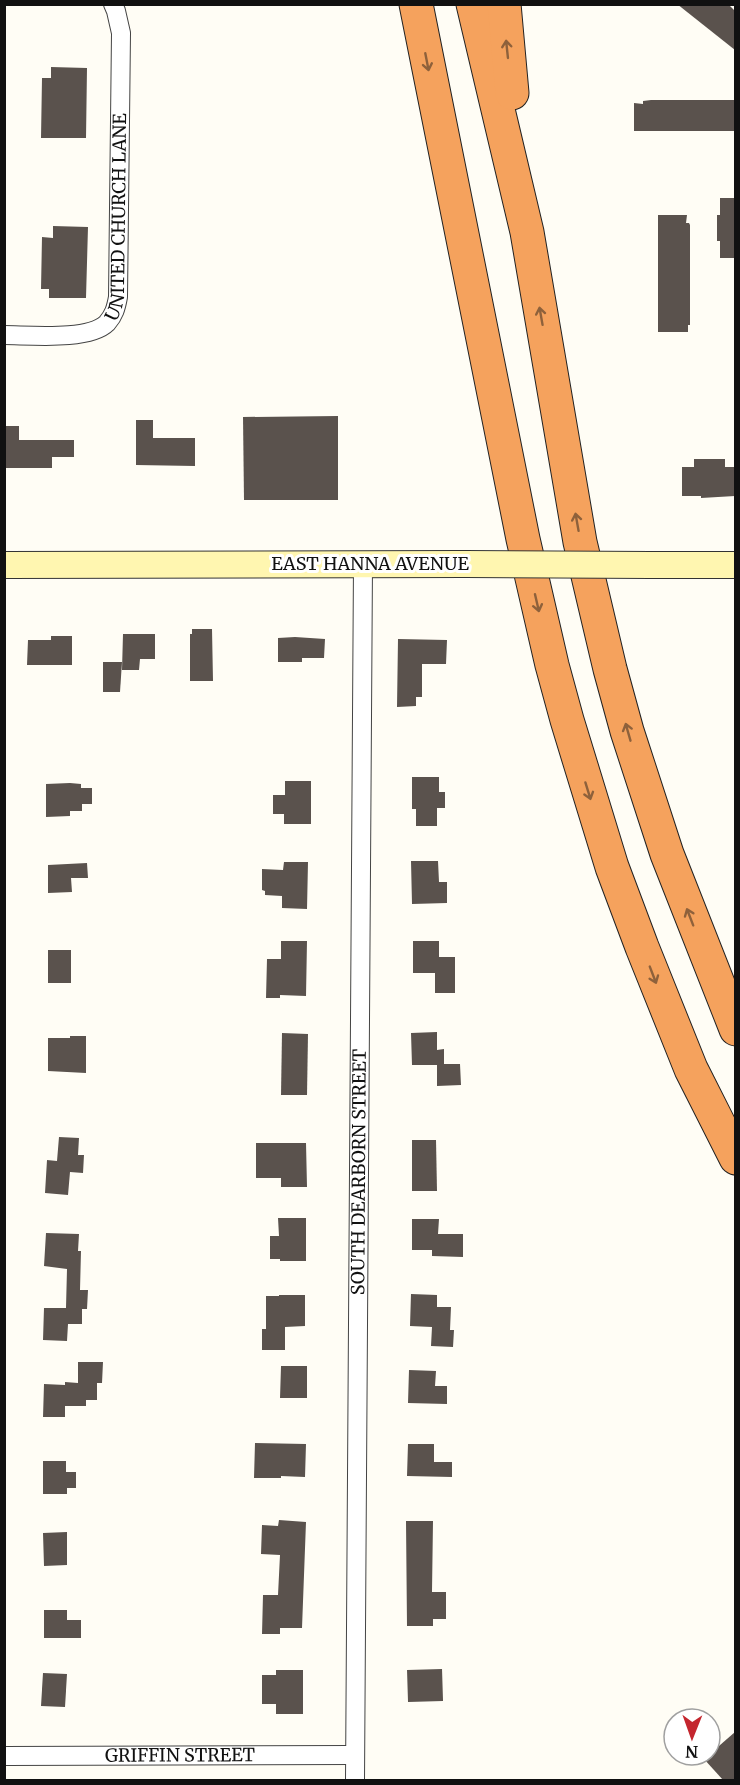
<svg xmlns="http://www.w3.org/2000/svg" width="740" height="1785" viewBox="0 0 740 1785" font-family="Merriweather,serif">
<rect width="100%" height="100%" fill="#fffdf5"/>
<g fill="#5a524d">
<polygon points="677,4 728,4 735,11 735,50"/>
<polygon points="51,67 87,68 86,138 41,138 42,78 51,78"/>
<polygon points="651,100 735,100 735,131 634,131 634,103 643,104 643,101"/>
<polygon points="720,198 735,198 735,258 720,258 720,241 717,241 717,215 720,215"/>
<polygon points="658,215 687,215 686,223 689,223 690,225 690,325 688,325 688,332 658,332"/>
<polygon points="53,226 88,227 86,298 49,298 49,289 41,289 42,237 53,238"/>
<polygon points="338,416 338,500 244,500 243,417"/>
<polygon points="136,420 153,420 153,438 195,438 195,466 136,465"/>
<polygon points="6,426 19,426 19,440 74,440 74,457 52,457 52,468 6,468"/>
<polygon points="694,459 725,459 725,467 735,467 735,496 701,498 701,496 682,496 682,467 694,467"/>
<polygon points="192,629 212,629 213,681 190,681 190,634 192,634"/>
<polygon points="123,634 155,634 155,659 140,659 139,670 122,670"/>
<polygon points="51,636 72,636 72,665 27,665 28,640 51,640"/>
<polygon points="295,637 325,639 324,658 302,658 302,662 278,662 278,638"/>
<polygon points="398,639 447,640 446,664 422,664 422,697 416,697 416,706 397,707"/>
<polygon points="103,662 122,662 120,692 103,692"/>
<polygon points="412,777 439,777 439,792 445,792 445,808 437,808 437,826 416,826 416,809 412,809"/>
<polygon points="285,781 311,781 311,824 284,824 284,814 273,814 273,795 285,795"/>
<polygon points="70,783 81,784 81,788 92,788 92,804 82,804 82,811 70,811 70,816 46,817 46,784"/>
<polygon points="411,861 438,861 439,882 447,882 447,903 412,904"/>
<polygon points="284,862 308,862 307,909 282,908 282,896 265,895 265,891 262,890 262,869 283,870"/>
<polygon points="87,863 88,878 71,878 72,892 48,893 48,865"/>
<polygon points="281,941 307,941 306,996 280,995 280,998 266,998 267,959 281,959"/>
<polygon points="413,941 439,941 439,957 455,957 455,993 435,993 435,973 413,973"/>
<rect x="48" y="950" width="23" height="33"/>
<polygon points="437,1032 437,1050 444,1049 444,1064 460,1064 461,1085 437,1086 437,1065 412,1065 411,1033"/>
<polygon points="282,1033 308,1034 307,1095 281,1095"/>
<polygon points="70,1036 86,1036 86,1073 48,1071 48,1038 70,1038"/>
<polygon points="59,1137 79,1138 78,1155 84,1155 83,1173 70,1172 68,1195 45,1193 47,1160 57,1161"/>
<polygon points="412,1140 436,1140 437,1191 412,1191"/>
<polygon points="256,1143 306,1143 307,1187 281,1187 281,1178 256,1178"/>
<polygon points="278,1218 306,1218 306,1261 280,1261 280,1259 270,1259 270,1236 279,1236"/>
<polygon points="412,1219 439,1219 438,1234 463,1234 463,1257 432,1256 432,1250 412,1250"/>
<polygon points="46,1233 79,1234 78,1251 81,1251 80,1290 88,1290 87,1309 82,1309 82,1324 68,1324 67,1341 43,1340 44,1308 66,1308 67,1269 44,1266"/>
<polygon points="411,1294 437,1295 437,1307 451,1307 450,1330 454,1330 453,1347 431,1346 432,1327 410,1326"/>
<polygon points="279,1295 305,1295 305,1326 285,1327 285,1350 262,1350 262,1329 266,1329 266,1296 279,1296"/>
<polygon points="78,1362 103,1362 102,1383 97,1383 97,1400 86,1400 86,1406 65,1406 65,1417 43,1417 44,1384 65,1385 65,1382 78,1383"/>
<polygon points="281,1366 307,1366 307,1398 280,1398"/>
<polygon points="409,1370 436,1371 435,1386 447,1386 447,1404 408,1403"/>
<polygon points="255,1443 306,1444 305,1477 281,1476 281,1478 254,1478"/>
<polygon points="408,1444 434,1444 434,1462 452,1462 452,1477 407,1476"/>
<polygon points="43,1461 66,1461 66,1472 76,1472 76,1488 67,1488 67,1494 43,1494"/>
<polygon points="279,1520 306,1522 302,1628 280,1628 280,1634 262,1634 263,1595 278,1595 280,1555 261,1554 262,1525 278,1526"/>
<polygon points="406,1521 433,1521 432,1592 446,1592 446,1619 433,1619 433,1626 407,1626"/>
<polygon points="67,1532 67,1565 44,1566 43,1533"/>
<polygon points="44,1610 67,1610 67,1620 81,1620 81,1638 44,1638"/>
<polygon points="442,1669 443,1701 408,1702 407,1670"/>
<polygon points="276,1670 303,1670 303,1714 276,1714 276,1704 262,1704 262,1675 276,1675"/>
<polygon points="43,1673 67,1674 65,1707 41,1706"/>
<polygon points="735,1732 735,1780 723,1780 704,1759"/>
</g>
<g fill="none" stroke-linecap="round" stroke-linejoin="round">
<defs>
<g id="minor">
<path id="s1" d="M4,335C29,335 89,341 107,323C114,315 116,308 118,297L121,33L116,11L113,4"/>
<path id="s2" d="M4,1756L355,1755"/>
<path id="s3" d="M355,1780L363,564"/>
</g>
<g id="secondary">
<polyline points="4,565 465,564"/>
<polyline points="651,565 736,565"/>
</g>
<g id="motorway">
<polyline points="416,4 523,539 552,665 567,720 612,867 642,947 691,1069 736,1158"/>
<polyline points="473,4 527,232 580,542 610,669 627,731 667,854 736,1029"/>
<polyline points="504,4 512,93"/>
</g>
</defs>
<use href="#minor" stroke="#444" stroke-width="20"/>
<use href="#secondary" stroke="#333" stroke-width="28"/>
<use href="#motorway" stroke="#222" stroke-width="35"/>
<use href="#minor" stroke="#fff" stroke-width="18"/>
<use href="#secondary" stroke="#fff6b0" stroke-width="26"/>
<use href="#motorway" stroke="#f5a25d" stroke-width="33"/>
<defs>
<polyline id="secondary-bridge" points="465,564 651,565"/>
</defs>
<use href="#secondary-bridge" stroke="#333" stroke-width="28" stroke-linecap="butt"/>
<use href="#secondary-bridge" stroke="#fff6b0" stroke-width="26"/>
</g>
<defs><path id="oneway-shaft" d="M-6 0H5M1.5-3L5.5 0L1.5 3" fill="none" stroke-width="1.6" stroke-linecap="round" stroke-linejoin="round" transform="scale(1.5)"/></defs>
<g stroke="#8e613b">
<use href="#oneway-shaft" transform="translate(507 49) rotate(-96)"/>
<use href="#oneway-shaft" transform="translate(427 62) rotate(79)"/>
<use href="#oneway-shaft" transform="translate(541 316) rotate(-100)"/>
<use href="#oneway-shaft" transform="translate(577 522) rotate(-100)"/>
<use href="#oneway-shaft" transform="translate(537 603) rotate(77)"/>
<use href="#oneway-shaft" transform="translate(628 732) rotate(-106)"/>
<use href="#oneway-shaft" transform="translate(588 791) rotate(73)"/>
<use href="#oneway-shaft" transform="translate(690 917) rotate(-111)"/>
<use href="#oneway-shaft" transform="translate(653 975) rotate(69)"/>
</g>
<g text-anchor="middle" stroke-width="6" stroke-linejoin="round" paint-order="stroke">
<g font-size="18" fill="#111" stroke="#fff">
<text dy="6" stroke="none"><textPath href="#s1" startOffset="214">UNITED CHURCH LANE</textPath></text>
<text x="370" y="570">EAST HANNA AVENUE</text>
<text dy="6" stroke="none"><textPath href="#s3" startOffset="608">SOUTH DEARBORN STREET</textPath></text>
<text dy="6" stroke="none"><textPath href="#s2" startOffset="176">GRIFFIN STREET</textPath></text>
</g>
</g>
<rect width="740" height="1785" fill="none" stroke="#111111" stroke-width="12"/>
<g transform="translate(692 1737) rotate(181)"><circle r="28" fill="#ffffff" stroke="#a0a0a0" stroke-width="1.5"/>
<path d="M0-4.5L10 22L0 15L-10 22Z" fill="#c4262e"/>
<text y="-9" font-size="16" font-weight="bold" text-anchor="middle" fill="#111111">N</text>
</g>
</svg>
